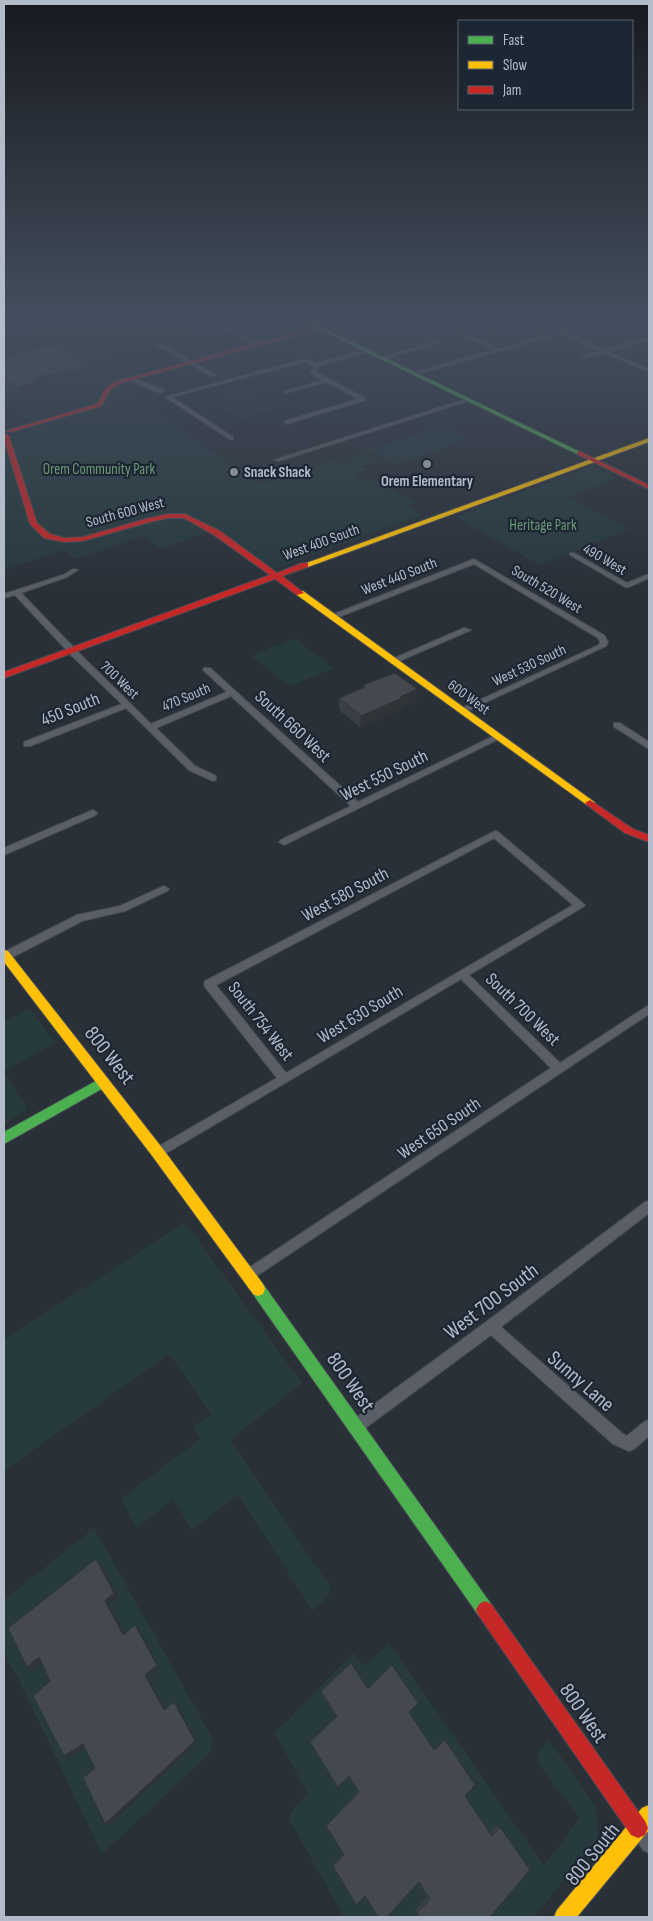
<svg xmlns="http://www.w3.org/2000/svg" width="653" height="1921" viewBox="0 0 653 1921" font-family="'Sofia Sans Condensed',sans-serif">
<rect width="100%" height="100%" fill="#2a3038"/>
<g fill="#273a3e">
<path d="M27,321H133L141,325L149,323L145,321H164L190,336L90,362L115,379V385L261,484L333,461L342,467L353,463L347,459L365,453L380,461L349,471L363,467L368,470L355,475L366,481L375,479L415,503L407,506L422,515L264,573L208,532L160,549L144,536L75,559L64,550L4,570V438C9,437 26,428 34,425L4,402V362L66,347Z"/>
<polygon points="243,390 277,409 242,419 209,400"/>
<polygon points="443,426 465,438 464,440 444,446 447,448 399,464 393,464 368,450"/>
<polygon points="593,466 617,478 569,497 629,529 540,565 455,517"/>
<polygon points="295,638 333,668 290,686 251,656"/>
<polygon points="30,1009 55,1043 4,1071 4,1022"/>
<polygon points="4,1073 28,1109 4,1124"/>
<polygon points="185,1222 302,1383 230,1440 332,1589 325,1600 313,1611 238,1495 192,1530 173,1499 137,1528 121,1499 200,1439 193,1426 211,1415 214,1418 169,1354 4,1471 4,1340"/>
<polygon points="94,1528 213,1739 210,1753 102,1854 18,1678 4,1653 4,1600"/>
<polygon points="389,1643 544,1866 580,1818 537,1762 540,1749 549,1740 596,1807 598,1839 534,1917 344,1917 289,1819 292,1811 308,1794 275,1733 354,1653 365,1666"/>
</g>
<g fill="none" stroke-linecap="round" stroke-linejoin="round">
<defs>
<g id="street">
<polygon points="345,321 352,321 320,329 318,328"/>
<polygon points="355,321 360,321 374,328 370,329"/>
<polygon points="505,321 512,321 467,334 499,349 600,321 607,321 566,333 604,350 649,337 649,339 609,352 649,369 649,372 604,353 583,358 583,356 599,351 561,334 414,375 409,374 494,350 461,334"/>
<polygon points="221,325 225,325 260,345 256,346 221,327"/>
<polygon points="438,341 442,342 383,359 379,358"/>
<polygon points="158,344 162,344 216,375 211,376 158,346"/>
<polygon points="366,350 368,352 318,366 316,372 365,398 365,400 287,424 285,423 285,421 358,399 327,382 285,393 285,391 323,380 310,373 313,366 304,362 172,397 233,437 233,439 231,440 165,397 304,359 316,363"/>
<polygon points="133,377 163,390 164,391 161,393 149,389 131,380"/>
<polygon points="466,399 471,400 279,461 274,460"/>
<polygon points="570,553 574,553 627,583 649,574 649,578 629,587 625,587 570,555"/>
<polygon points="474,559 604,635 608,642 606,646 463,713 460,713 460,709 599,645 600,642 598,638 474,564 336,618 329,616"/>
<polygon points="73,569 78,570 67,577 21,593 79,653 151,724 227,692 203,670 204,668 210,668 358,802 496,735 499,734 503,737 284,845 279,842 281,840 351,806 231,696 156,728 195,766 216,776 216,780 213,781 189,770 126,708 30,746 24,746 24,742 122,704 73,657 15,595 4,598 4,594 63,575"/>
<polygon points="464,628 471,630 397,662 391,662 390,660"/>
<polygon points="614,723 620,723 649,742 649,749 614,727"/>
<polygon points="93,810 97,813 96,815 4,855 4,848"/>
<path d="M495,831L498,832L585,905L583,907L469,975L560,1063L649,1005V1014L252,1279L248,1281L244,1279L242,1275L244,1271L551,1068L461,979L158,1158L154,1157L152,1153L154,1149L277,1078L205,987L204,984L205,981ZM494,838L573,905L286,1073L216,985Z"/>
<polygon points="164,886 169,889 167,891 125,911 82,921 9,959 4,959 4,952 77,915 120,906"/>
<polygon points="649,1201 649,1213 501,1327 623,1434 627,1436 644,1422 649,1420 649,1436 634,1449 629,1451 613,1444 491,1335 360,1432 355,1434 350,1432 348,1427 350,1422 486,1322 645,1202"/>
<path d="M638,1819C652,1825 650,1840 649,1853L643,1850L629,1828L632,1822Z"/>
</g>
<g id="fast">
<polygon points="302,321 309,321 582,453 577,454"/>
<polygon points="103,1077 107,1078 109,1082 107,1086 4,1144 4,1132"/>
<polygon points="258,1282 263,1284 491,1604 494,1610 491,1616 485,1619 479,1616 253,1294 251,1289 253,1284"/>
</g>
<g id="slow">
<polygon points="649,438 649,442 308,567 301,565"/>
<polygon points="297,591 303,591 593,801 595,803 593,805 587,805 297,595"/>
<polygon points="4,950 8,951 163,1149 263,1284 265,1289 263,1294 258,1296 253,1294 153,1157 4,962"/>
<polygon points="649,1805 649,1830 577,1917 554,1917 557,1910 642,1808"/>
</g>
<g id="jam">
<polygon points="318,327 323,328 121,383 111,389 101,406 11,432 6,431 97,404 107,387 117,381"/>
<polygon points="6,434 9,436 37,523 50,534 64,538 83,537 149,518 168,514 185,514 220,531 277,573 302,563 308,563 308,567 282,576 304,593 297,595 275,579 4,678 4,672 270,575 214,535 184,518 168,518 150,522 83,541 64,542 44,538 30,524 4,439 4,435"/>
<polygon points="577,452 581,452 649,485 649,489 577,454"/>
<polygon points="590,800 633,829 649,835 649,842 625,833 587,805 585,803"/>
<polygon points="485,1601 491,1604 645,1821 648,1828 645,1835 638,1838 631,1835 479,1616 476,1610 479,1604"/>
</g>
</defs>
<use href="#street" stroke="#484c53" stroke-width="2"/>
<use href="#fast" stroke="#484c53" stroke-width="2"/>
<use href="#slow" stroke="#484c53" stroke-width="2"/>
<use href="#jam" stroke="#484c53" stroke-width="2"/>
<use href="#street" fill="#5a5e66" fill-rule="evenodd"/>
<use href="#fast" fill="#4caf50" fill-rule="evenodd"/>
<use href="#slow" fill="#ffc107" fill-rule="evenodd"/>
<use href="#jam" fill="#c62828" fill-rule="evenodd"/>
</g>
<g fill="#3a3f45">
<polygon points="195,321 227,321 227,323 221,323 209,328"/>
<polygon points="4,358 85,368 87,376 39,385 40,386 38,387 39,390 19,394 5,386 4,386"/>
<polygon points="363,685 416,701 402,707 401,710 360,727 339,710 339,698 362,688"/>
<polygon points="368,1689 409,1712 434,1750 442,1741 445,1740 465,1796 490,1833 496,1826 500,1827 490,1917 419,1917 415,1911 427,1897 418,1882 365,1896 333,1866 333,1864 343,1854 326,1826 358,1792 348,1776 337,1788 310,1742 336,1717 321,1693 321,1691"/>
</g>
<g fill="#303338">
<polygon points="208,321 221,321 221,323 209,328"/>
<polygon points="85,368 87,376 39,385 40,386 38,387 39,390 19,394 18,387 34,380 36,377"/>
<polygon points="417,689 416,701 402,707 401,710 360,727 361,716"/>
<polygon points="96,1559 101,1564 119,1597 109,1605 128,1638 123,1635 105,1601"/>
<polygon points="135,1625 139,1629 160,1668 149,1678 168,1712 164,1710 145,1675"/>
<polygon points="39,1657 45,1660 33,1670 27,1667"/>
<polygon points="174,1702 177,1704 198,1742 110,1824 105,1824"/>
<polygon points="83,1744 88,1745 70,1757 64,1756"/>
</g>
<g fill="#444950" stroke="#303338">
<polygon points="61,345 85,368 36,377 38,379 34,380 37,382 18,387 4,378 4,358 37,348"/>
<polygon points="395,673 417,689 400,697 402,698 361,716 339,698 365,687 363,685"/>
<polygon points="96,1559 114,1593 105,1601 123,1635 135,1625 157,1665 145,1675 164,1710 174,1702 195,1741 105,1824 83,1778 95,1768 83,1744 64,1756 33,1696 50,1681 39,1657 27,1667 8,1628"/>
<polygon points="351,1663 368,1689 392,1665 418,1703 409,1712 434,1750 445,1740 475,1785 465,1796 492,1836 500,1827 530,1870 490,1917 420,1917 417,1913 430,1899 419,1882 387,1917 378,1917 365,1896 356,1905 333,1866 344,1855 326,1826 359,1792 349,1776 338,1787 310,1742 337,1716 321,1691"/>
</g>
<linearGradient id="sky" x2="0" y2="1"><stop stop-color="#171a1f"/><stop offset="0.54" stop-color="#444e5e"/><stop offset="1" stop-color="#444e5e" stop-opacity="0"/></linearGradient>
<rect width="653" height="590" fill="url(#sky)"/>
<g fill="#848b96" stroke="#1d2633" stroke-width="2">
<circle cx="427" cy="464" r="5"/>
<circle cx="234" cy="472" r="5"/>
</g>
<g text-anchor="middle" stroke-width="4.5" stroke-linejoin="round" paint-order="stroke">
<g font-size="15" fill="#6b9a76" stroke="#1d2633">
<text x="99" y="474">Orem Community Park</text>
<text x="543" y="530">Heritage Park</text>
</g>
<g font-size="15" font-weight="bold" fill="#b4bcc9" stroke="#1d2633" text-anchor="start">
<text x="244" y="477">Snack Shack</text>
<text x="427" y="486" text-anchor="middle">Orem Elementary</text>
</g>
<g font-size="15" fill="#b4bcc9" stroke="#1d2633">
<text transform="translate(125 512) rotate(-15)" y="5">South 600 West</text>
<text transform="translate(321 542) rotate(-20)" y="5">West 400 South</text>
<text transform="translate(605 559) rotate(30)" y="5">490 West</text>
<text transform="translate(399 576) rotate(-21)" y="5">West 440 South</text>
<text transform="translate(547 589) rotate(31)" y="5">South 520 West</text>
<text transform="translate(529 665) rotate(-25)" y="5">West 530 South</text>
<text transform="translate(120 680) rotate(44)" y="5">700 West</text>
<text transform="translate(186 697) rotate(-23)" y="5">470 South</text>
<text transform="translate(469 697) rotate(36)" y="5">600 West</text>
</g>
<g font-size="18" fill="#b4bcc9" stroke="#1d2633">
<text transform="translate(70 709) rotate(-22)" y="6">450 South</text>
<text transform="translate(293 726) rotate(43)" y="6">South 660 West</text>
<text transform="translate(384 775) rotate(-26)" y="6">West 550 South</text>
<text transform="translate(345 894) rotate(-28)" y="6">West 580 South</text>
<text transform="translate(523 1009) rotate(44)" y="6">South 700 West</text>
<text transform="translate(360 1014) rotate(-31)" y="6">West 630 South</text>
<text transform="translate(261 1021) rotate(52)" y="6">South 754 West</text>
<text transform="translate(439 1128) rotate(-34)" y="6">West 650 South</text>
</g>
<g font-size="21" fill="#b4bcc9" stroke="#1d2633">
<text transform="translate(110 1055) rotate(52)" y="7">800 West</text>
<text transform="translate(491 1301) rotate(-37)" y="7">West 700 South</text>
<text transform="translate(581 1381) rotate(41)" y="7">Sunny Lane</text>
<text transform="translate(351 1382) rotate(55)" y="7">800 West</text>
<text transform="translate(584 1713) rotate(55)" y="7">800 West</text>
<text transform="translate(592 1854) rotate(-51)" y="7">800 South</text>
</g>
</g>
<rect width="653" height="1921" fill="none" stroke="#b4bcc9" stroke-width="10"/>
<rect x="458" y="20" width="175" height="90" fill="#1d2633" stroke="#59626f"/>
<rect x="468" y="36" width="25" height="8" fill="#4caf50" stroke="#59626f"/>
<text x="503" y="45" font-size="15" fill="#b4bcc9">Fast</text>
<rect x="468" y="61" width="25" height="8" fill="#ffc107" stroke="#59626f"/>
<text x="503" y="70" font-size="15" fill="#b4bcc9">Slow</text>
<rect x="468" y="86" width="25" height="8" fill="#c62828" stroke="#59626f"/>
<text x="503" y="95" font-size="15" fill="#b4bcc9">Jam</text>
</svg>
